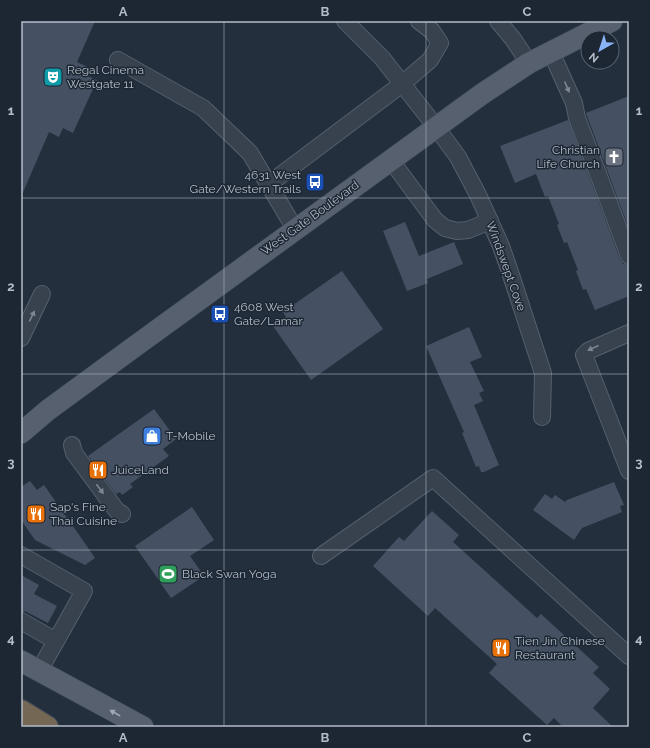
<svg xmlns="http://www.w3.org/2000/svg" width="650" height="748" viewBox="0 0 650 748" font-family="Raleway,sans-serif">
<rect width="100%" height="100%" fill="#242f3e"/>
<g fill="#455162">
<polygon points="21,21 95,21 77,62 88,67 85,75 97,80 73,133 63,128 59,137 49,132 21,197"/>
<polygon points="629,96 629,229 586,113"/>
<polygon points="568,120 620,259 623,264 629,265 629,296 595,310 586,289 583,290 576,271 578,270 567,242 564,243 557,225 559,224 548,196 545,197 536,174 515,183 500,146"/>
<polygon points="405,222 419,256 454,242 463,264 427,279 428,283 407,291 383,231"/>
<polygon points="342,271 383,329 311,380 273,326 286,317 283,312"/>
<polygon points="469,327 482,357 470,362 484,391 479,393 483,401 474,405 499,465 484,472 481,472 479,466 476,467 462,433 464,432 426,346"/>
<polygon points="154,409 176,439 163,449 169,456 130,484 133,487 122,495 120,492 116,494 88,456"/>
<polygon points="30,481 37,490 44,485 82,539 95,558 85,565 35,540 21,520 21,487"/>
<polygon points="614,482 624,505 620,506 622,512 582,528 574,540 533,510 545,494 552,499 555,495 565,502 567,500"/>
<polygon points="192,507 214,540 190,556 204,576 171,598 135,546"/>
<polygon points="432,511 459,535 453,542 537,618 541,614 599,667 593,673 610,689 593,708 613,727 563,727 554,718 547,725 489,673 497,664 435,608 428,616 373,566 399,537 404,541"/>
<polygon points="21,575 39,585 34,594 57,606 48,623 25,611 24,612 21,612"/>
</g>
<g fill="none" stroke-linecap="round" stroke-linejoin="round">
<defs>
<g id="minor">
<polyline points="345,21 382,58 436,127 458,157 478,195 501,246 510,272 543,373 542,417"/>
<polyline points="498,21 513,39 529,63"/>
<polyline points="551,52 574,103 577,118 629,256"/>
<polyline points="118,60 203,108 250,153 295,229"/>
<polyline points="390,159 435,220 445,228 457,231 468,230 490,221"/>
<polyline points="269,184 402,84 430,60 440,43 432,31 419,21"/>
<polyline points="629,333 588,351 584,355 629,471"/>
<polyline points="21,338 42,294"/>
<polyline points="72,445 74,453 117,511 122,514"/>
<polyline points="21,555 84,591 56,641"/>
<polyline points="321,556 433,478 629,656"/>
<polyline points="21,621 56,641 39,671"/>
</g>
<g id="major">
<polyline points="21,433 48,410 134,347 482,94 529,63 612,21"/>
<polyline points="21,661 143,727"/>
</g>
<polyline id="highway" points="21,711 47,727"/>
</defs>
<use href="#minor" stroke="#565f6c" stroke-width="18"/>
<use href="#major" stroke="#414a57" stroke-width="22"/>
<use href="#highway" stroke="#434c59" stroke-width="24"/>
<use href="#minor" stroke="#38414e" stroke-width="16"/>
<use href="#major" stroke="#56606e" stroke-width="21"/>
<use href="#highway" stroke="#746855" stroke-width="22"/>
</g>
<defs><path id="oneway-solid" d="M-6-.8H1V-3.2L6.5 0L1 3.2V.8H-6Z"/></defs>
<g fill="#7c8592">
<use href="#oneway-solid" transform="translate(567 87) rotate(67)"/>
<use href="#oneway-solid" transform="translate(32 316) rotate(-64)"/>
<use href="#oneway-solid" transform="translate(593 348) rotate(156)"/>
<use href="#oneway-solid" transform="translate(100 489) rotate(53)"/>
</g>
<use fill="#a1aab7" href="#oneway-solid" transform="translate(115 713) rotate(-151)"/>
<path fill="none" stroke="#b4bcc9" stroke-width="1" stroke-opacity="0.55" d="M224,21V727M426,21V727M21,198H629M21,374H629M21,550H629"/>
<defs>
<symbol id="theatre-square" viewBox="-11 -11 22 22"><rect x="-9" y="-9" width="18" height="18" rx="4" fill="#0f9aa8" stroke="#1d2633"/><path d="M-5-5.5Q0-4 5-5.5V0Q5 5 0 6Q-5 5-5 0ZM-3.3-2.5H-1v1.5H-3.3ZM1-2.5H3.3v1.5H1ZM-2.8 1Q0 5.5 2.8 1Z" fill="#fff"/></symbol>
<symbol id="church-square" viewBox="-11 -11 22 22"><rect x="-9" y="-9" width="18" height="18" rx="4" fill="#6b7280" stroke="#1d2633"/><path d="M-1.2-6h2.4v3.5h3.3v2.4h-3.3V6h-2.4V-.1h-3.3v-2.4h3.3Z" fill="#fff"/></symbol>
<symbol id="bus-square" viewBox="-11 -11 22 22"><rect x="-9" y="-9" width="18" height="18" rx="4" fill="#1a4fb4" stroke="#1d2633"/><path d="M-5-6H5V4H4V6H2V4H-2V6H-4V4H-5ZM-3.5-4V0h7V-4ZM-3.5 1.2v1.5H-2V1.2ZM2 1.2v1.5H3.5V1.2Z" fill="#fff"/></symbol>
<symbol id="shop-square" viewBox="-11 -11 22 22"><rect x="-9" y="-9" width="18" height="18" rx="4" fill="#3f7fe0" stroke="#1d2633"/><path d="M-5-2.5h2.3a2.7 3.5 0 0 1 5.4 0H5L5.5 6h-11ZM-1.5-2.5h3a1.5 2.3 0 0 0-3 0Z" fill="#fff"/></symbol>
<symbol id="restaurant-square" viewBox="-11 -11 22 22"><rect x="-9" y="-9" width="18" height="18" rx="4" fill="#e8710a" stroke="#1d2633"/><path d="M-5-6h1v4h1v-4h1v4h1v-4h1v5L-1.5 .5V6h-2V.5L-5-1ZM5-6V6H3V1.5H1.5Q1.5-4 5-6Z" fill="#fff"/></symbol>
<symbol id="stadium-square" viewBox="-11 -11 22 22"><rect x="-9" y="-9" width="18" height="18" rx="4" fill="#2e9e5b" stroke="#1d2633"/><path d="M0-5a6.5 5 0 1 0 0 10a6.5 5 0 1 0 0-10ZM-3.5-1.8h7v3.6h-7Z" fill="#fff"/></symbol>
</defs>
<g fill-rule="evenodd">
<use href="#theatre-square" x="42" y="66" width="22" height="22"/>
<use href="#church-square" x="603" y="146" width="22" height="22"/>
<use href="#bus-square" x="304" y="171" width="22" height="22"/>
<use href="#bus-square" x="209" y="303" width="22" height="22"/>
<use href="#shop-square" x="141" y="425" width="22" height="22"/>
<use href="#restaurant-square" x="87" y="459" width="22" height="22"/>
<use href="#restaurant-square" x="25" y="503" width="22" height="22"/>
<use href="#stadium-square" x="157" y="563" width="22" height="22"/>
<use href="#restaurant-square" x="490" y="637" width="22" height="22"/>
</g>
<g text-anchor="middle" stroke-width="3" stroke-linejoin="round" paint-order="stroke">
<g font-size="12" fill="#b4bcc9" stroke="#1d2633" text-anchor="start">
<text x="67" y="74">Regal Cinema<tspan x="67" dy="14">Westgate 11</tspan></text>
<text x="600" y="154" text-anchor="end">Christian<tspan x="600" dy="14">Life Church</tspan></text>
<text x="301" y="179" text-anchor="end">4631 West<tspan x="301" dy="14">Gate/Western Trails</tspan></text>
<text x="234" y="311">4608 West<tspan x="234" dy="14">Gate/Lamar</tspan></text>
<text x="166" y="440">T-Mobile</text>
<text x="112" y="474">JuiceLand</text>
<text x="50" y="511">Sap's Fine<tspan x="50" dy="14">Thai Cuisine</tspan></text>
<text x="182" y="578">Black Swan Yoga</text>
<text x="515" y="645">Tien Jin Chinese<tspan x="515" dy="14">Restaurant</tspan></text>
</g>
<g font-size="12" fill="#b4bcc9" stroke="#1d2633">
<text transform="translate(310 218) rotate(-36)" y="4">West Gate Boulevard</text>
<text transform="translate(506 266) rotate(70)" y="4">Windswept Cove</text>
</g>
</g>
<rect width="650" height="748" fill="none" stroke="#1d2633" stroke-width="44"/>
<g transform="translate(600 50) rotate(219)"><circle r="19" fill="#1d2633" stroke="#59626f"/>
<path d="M0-3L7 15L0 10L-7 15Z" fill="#8ab4f8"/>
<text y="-6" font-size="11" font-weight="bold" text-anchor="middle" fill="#b4bcc9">N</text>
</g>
<rect x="22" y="22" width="606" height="704" fill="none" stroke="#b4bcc9" stroke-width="1.5"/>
<g font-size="13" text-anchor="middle" font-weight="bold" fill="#b4bcc9">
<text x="123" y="16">A</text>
<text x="325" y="16">B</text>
<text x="527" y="16">C</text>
<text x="11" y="115">1</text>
<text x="639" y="115">1</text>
<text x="11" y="291">2</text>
<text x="639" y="291">2</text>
<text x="11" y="467">3</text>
<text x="639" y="467">3</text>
<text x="11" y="643">4</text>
<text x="639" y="643">4</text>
<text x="123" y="742">A</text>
<text x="325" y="742">B</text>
<text x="527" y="742">C</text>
</g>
</svg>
